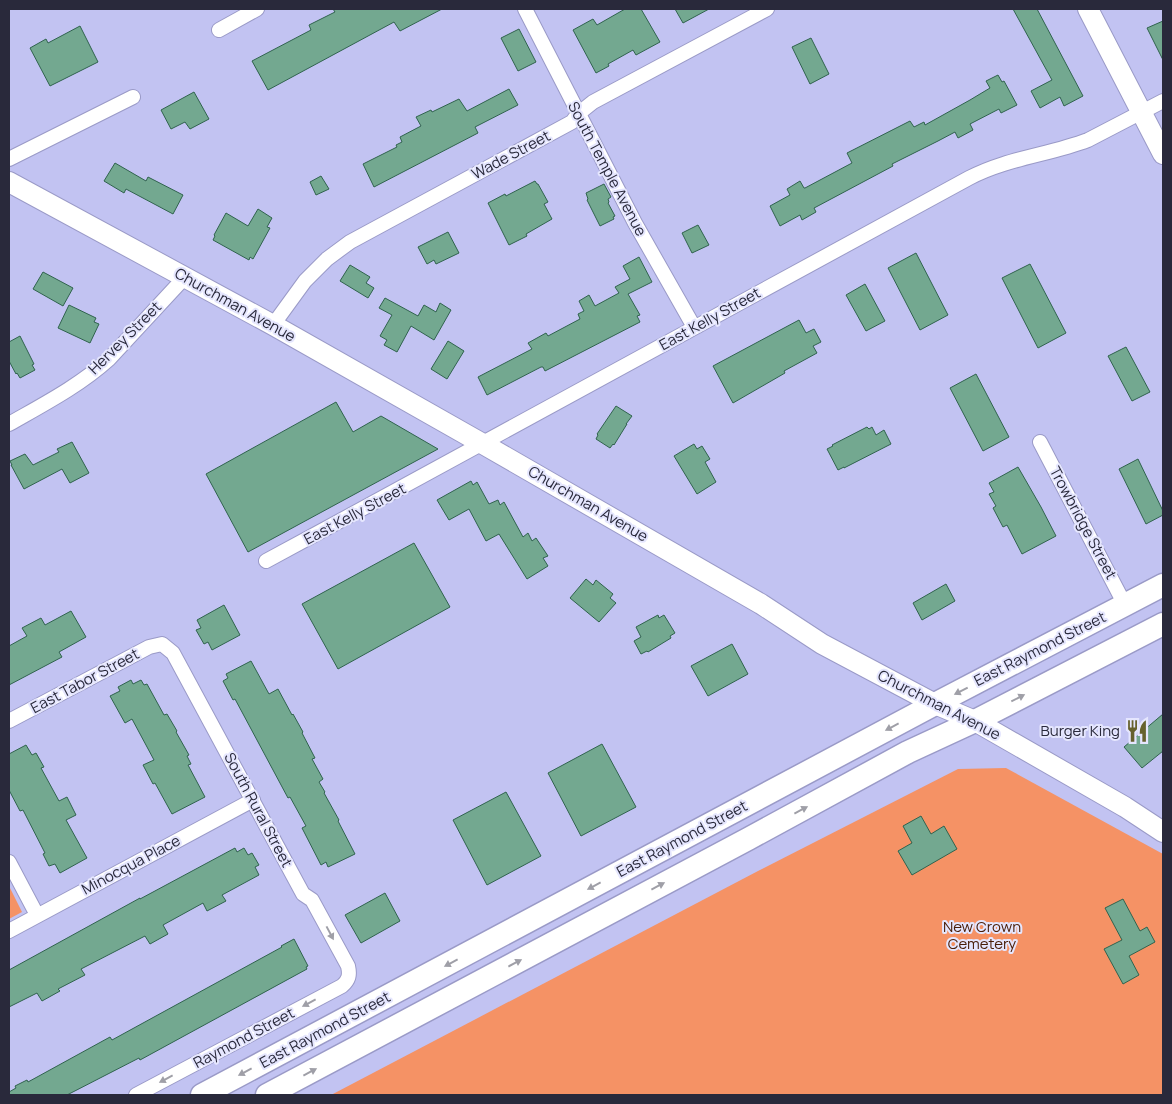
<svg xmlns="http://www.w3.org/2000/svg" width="1172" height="1104" viewBox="0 0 1172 1104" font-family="Manrope,sans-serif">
<rect width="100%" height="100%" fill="#c2c3f2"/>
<g fill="#f59265">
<polygon points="1006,768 1163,854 1163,1095 331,1095 758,871 958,769"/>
<polygon points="9,886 22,912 9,919"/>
</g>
<g fill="#73a890" stroke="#30634e">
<polygon points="333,9 442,9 400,31 394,22 268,90 252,61 311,30 309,25 335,12"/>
<polygon points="625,9 641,9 660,42 636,55 633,50 608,64 609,66 596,73 573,30 593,19 597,25"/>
<polygon points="675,9 709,9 683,23"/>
<polygon points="1013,9 1037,9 1083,96 1064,106 1060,97 1040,108 1031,91 1052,80"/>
<polygon points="1163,21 1163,60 1147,28"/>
<polygon points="80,26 98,62 50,86 30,48 46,39 48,43"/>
<polygon points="519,29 536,62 518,71 501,38"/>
<polygon points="811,38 829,74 810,84 792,47"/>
<polygon points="998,75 1002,82 1004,81 1017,105 1001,113 999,109 970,124 973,130 958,138 955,132 938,141 892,164 893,166 816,207 814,208 816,212 802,220 800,215 780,226 770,206 790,195 787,189 800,181 804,188 805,188 852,163 847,153 910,121 914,127 924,122 925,125 970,100 990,88 986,81"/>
<polygon points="509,89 518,105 475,127 478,133 374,187 363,164 397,147 396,145 402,142 400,137 421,126 416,117 431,110 432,112 459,99 467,111"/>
<polygon points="194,92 209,119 190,129 185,122 171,129 161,110"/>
<polygon points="115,163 146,181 148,177 183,195 173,214 126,189 124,193 104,181"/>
<polygon points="321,176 329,189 316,195 310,182"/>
<polygon points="535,181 537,184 538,184 548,202 544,204 552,219 526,234 527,236 509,245 488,203 505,194 506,196"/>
<polygon points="604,184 611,197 608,199 609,202 608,203 615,216 613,217 614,219 600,226 587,200 588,199 586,193"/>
<polygon points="258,209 272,218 267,227 270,228 253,259 250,257 249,260 213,240 215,236 214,235 226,213 248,226"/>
<polygon points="698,225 709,245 692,253 682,233"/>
<polygon points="448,232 459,253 436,264 434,260 427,264 418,247"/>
<polygon points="916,253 948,315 920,330 888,268"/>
<polygon points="639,257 652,282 628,294 640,315 637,316 640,322 545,371 543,367 541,367 487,395 478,377 532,349 528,343 546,333 548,336 580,319 578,314 584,311 579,301 589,295 595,306 619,293 615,287 630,279 623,266"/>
<polygon points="1030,264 1066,333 1038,348 1002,278"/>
<polygon points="350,265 370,277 366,283 374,288 368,298 340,281"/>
<polygon points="43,272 73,288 63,306 33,289"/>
<polygon points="865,284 885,321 866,331 846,295"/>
<polygon points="385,298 418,316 424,305 436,312 440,303 451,310 434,340 411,326 397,352 384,345 387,340 380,336 392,315 379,308"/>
<polygon points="69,305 96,318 94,322 99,324 90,343 58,328"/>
<polygon points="799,320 806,333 814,329 821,342 813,346 817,353 784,371 785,373 733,403 713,366"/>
<polygon points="20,336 34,364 32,365 35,370 20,378 17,373 16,374 9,361 9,342"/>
<polygon points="448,341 464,351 447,379 431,369"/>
<polygon points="1126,347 1150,392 1132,401 1108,356"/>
<polygon points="976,374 1009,437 983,451 950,388"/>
<polygon points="336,402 353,432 381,416 438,449 248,552 206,474"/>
<polygon points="616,406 632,416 626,424 627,424 614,445 613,444 610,448 596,439 598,435 597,434"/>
<polygon points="867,427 869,429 872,427 876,435 884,430 891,444 844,468 844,467 838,470 827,449 833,446 832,445"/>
<polygon points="72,442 89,473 70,483 62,469 24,489 11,465 12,465 10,461 25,454 33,465 59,452 57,449"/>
<polygon points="694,444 697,449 702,446 710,459 705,462 716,482 697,494 674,456"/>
<polygon points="1138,459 1163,511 1163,515 1146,524 1119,469"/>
<polygon points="1018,467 1041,507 1056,536 1022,554 1007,525 1003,527 993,508 996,506 989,494 994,492 989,483"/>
<polygon points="471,481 473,485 477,482 489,504 498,500 500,505 504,502 523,537 528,533 532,541 536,538 548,556 543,558 548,566 527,579 499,534 486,541 469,509 449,520 437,500"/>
<polygon points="414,543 450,607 338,669 302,604"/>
<polygon points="586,579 593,585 596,580 613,594 610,598 616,603 599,622 570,598"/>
<polygon points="946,584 955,601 922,620 913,603"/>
<polygon points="224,605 240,635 212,650 208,642 204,644 196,630 201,628 197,620"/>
<polygon points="71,611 86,637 59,652 62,657 9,685 9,646 27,636 22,628 41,618 45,625"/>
<polygon points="658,615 659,618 664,615 675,633 670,636 671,638 648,652 647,651 641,654 634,641 641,637 636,627"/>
<polygon points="732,644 748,674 708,696 691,666"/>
<polygon points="251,661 269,694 278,689 292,715 293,714 303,732 302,733 315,758 312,759 323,779 319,782 325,792 324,793 339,820 338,821 355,854 328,867 326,862 321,865 302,828 306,826 290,797 288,798 235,699 233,700 223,681 228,678 226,674"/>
<polygon points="131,680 133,684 141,680 144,685 147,684 164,715 167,714 177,731 176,732 189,755 187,756 191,764 188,765 205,797 172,814 155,783 153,784 143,765 154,760 132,719 125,723 110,696 120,691 118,687"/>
<polygon points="1163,714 1163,751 1142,768 1124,747"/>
<polygon points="602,744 636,807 581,836 548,773"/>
<polygon points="26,745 32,755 36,753 44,767 41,768 59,801 67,797 76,815 66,820 87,858 60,873 55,864 49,866 43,854 45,853 23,810 20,811 9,790 9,754"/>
<polygon points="506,792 541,856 487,885 453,820"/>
<polygon points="921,816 931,834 944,826 957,849 912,875 898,851 912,843 903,826"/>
<polygon points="235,848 237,852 244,848 248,855 252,853 259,865 255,867 259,875 222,895 226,901 207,911 203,903 163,925 168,934 150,944 145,936 81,969 85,975 58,989 60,991 42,1001 37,993 9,1007 9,970 140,898 140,899"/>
<polygon points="385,893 400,921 361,943 345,915"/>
<polygon points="1123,899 1140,931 1147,927 1155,942 1129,956 1139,975 1123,984 1104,949 1122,940 1105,908"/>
<polygon points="294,939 308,966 306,967 307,969 140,1060 139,1058 67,1095 9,1095 9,1092 16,1088 15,1086 27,1080 28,1082 110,1037 112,1040 282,947 281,946"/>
</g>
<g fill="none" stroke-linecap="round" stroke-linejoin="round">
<defs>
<g id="minor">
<polyline points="525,9 635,223 694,327"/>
<polyline points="219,30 257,9"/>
<polyline points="9,159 133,97"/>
<polyline points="273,325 305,281 327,259 350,242 572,122 578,114 593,102 767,9"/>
<path d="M9,424C44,404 79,386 109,359L185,277"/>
<polyline points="1040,442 1125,605"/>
<path d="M266,561C501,434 735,305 969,178C1007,158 1049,155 1088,140L1163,101"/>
<path d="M9,721L149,647L162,644L173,653L303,894L312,900L348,966C350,975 349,980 342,986L136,1095"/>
<polyline points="9,862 37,915"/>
<polyline points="9,931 253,800"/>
</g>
<g id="secondary">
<polyline points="1088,9 1163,154"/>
<polyline points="9,182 273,325 483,444 761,604 822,644 935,704 975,721 1125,807 1163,832"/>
</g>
<g id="primary">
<polyline points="202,1095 935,704 1163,585"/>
<polyline points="267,1095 748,839 908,752 975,721 1163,624"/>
</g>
</defs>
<use href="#minor" stroke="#9a9ac7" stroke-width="16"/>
<use href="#secondary" stroke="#9a9ac7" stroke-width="22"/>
<use href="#primary" stroke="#9a9ac7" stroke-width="25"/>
<use href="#minor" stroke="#fff" stroke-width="14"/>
<use href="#secondary" stroke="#fff" stroke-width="20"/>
<use href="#primary" stroke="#fff" stroke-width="22"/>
</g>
<defs><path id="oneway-solid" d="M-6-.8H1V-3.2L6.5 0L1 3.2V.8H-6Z" transform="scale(1.25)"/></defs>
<g fill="#9f9fa7">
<use href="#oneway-solid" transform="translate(961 691) rotate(153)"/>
<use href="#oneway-solid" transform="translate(1018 698) rotate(-27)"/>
<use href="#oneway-solid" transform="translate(892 727) rotate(152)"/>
<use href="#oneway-solid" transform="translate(801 810) rotate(-28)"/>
<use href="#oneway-solid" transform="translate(594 886) rotate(152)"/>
<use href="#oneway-solid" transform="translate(658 886) rotate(-28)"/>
<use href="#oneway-solid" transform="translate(330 933) rotate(62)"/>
<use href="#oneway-solid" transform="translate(451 963) rotate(152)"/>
<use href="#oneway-solid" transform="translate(515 963) rotate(-28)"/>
<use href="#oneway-solid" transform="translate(309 1003) rotate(152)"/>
<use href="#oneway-solid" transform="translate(245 1072) rotate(152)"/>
<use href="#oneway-solid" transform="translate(310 1072) rotate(-28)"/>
<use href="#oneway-solid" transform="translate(166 1079) rotate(152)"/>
</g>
<defs>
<symbol id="restaurant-bare" viewBox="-9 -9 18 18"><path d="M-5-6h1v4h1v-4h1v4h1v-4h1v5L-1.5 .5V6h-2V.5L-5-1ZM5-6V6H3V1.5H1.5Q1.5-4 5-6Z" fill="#66612e" stroke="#e5e6fe" stroke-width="2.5" paint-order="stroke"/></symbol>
</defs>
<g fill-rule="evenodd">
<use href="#restaurant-bare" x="1121" y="715" width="32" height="32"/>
</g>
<g text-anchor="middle" stroke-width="4" stroke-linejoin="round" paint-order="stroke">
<g font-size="15" fill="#29293b" stroke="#e5e6fe">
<text transform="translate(511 155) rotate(-28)" y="5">Wade Street</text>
<text transform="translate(607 169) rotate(62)" y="5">South Temple Avenue</text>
<text transform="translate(235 305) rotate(29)" y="5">Churchman Avenue</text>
<text transform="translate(710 319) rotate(-29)" y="5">East Kelly Street</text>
<text transform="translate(125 338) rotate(-45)" y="5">Hervey Street</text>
<text transform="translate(588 504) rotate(30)" y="5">Churchman Avenue</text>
<text transform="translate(355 514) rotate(-28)" y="5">East Kelly Street</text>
<text transform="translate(1083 523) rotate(62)" y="5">Trowbridge Street</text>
<text transform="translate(1040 649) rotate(-27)" y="5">East Raymond Street</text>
<text transform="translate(85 681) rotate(-28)" y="5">East Tabor Street</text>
<text transform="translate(939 705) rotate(27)" y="5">Churchman Avenue</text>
<text transform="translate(258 810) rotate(62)" y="5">South Rural Street</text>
<text transform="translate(682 839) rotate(-28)" y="5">East Raymond Street</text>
<text transform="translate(131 865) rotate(-28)" y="5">Minocqua Place</text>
<text transform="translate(325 1030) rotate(-28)" y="5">East Raymond Street</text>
<text transform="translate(244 1038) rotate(-28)" y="5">Raymond Street</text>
</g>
<g font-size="15" fill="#29293b" stroke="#e5e6fe" text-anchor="end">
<text x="1120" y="736">Burger King</text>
</g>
<g font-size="15" fill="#491d07" stroke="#e5e6fe">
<text x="982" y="932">New Crown<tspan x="982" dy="17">Cemetery</tspan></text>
</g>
</g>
<rect width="1172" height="1104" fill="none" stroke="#29293b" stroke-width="20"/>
</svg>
